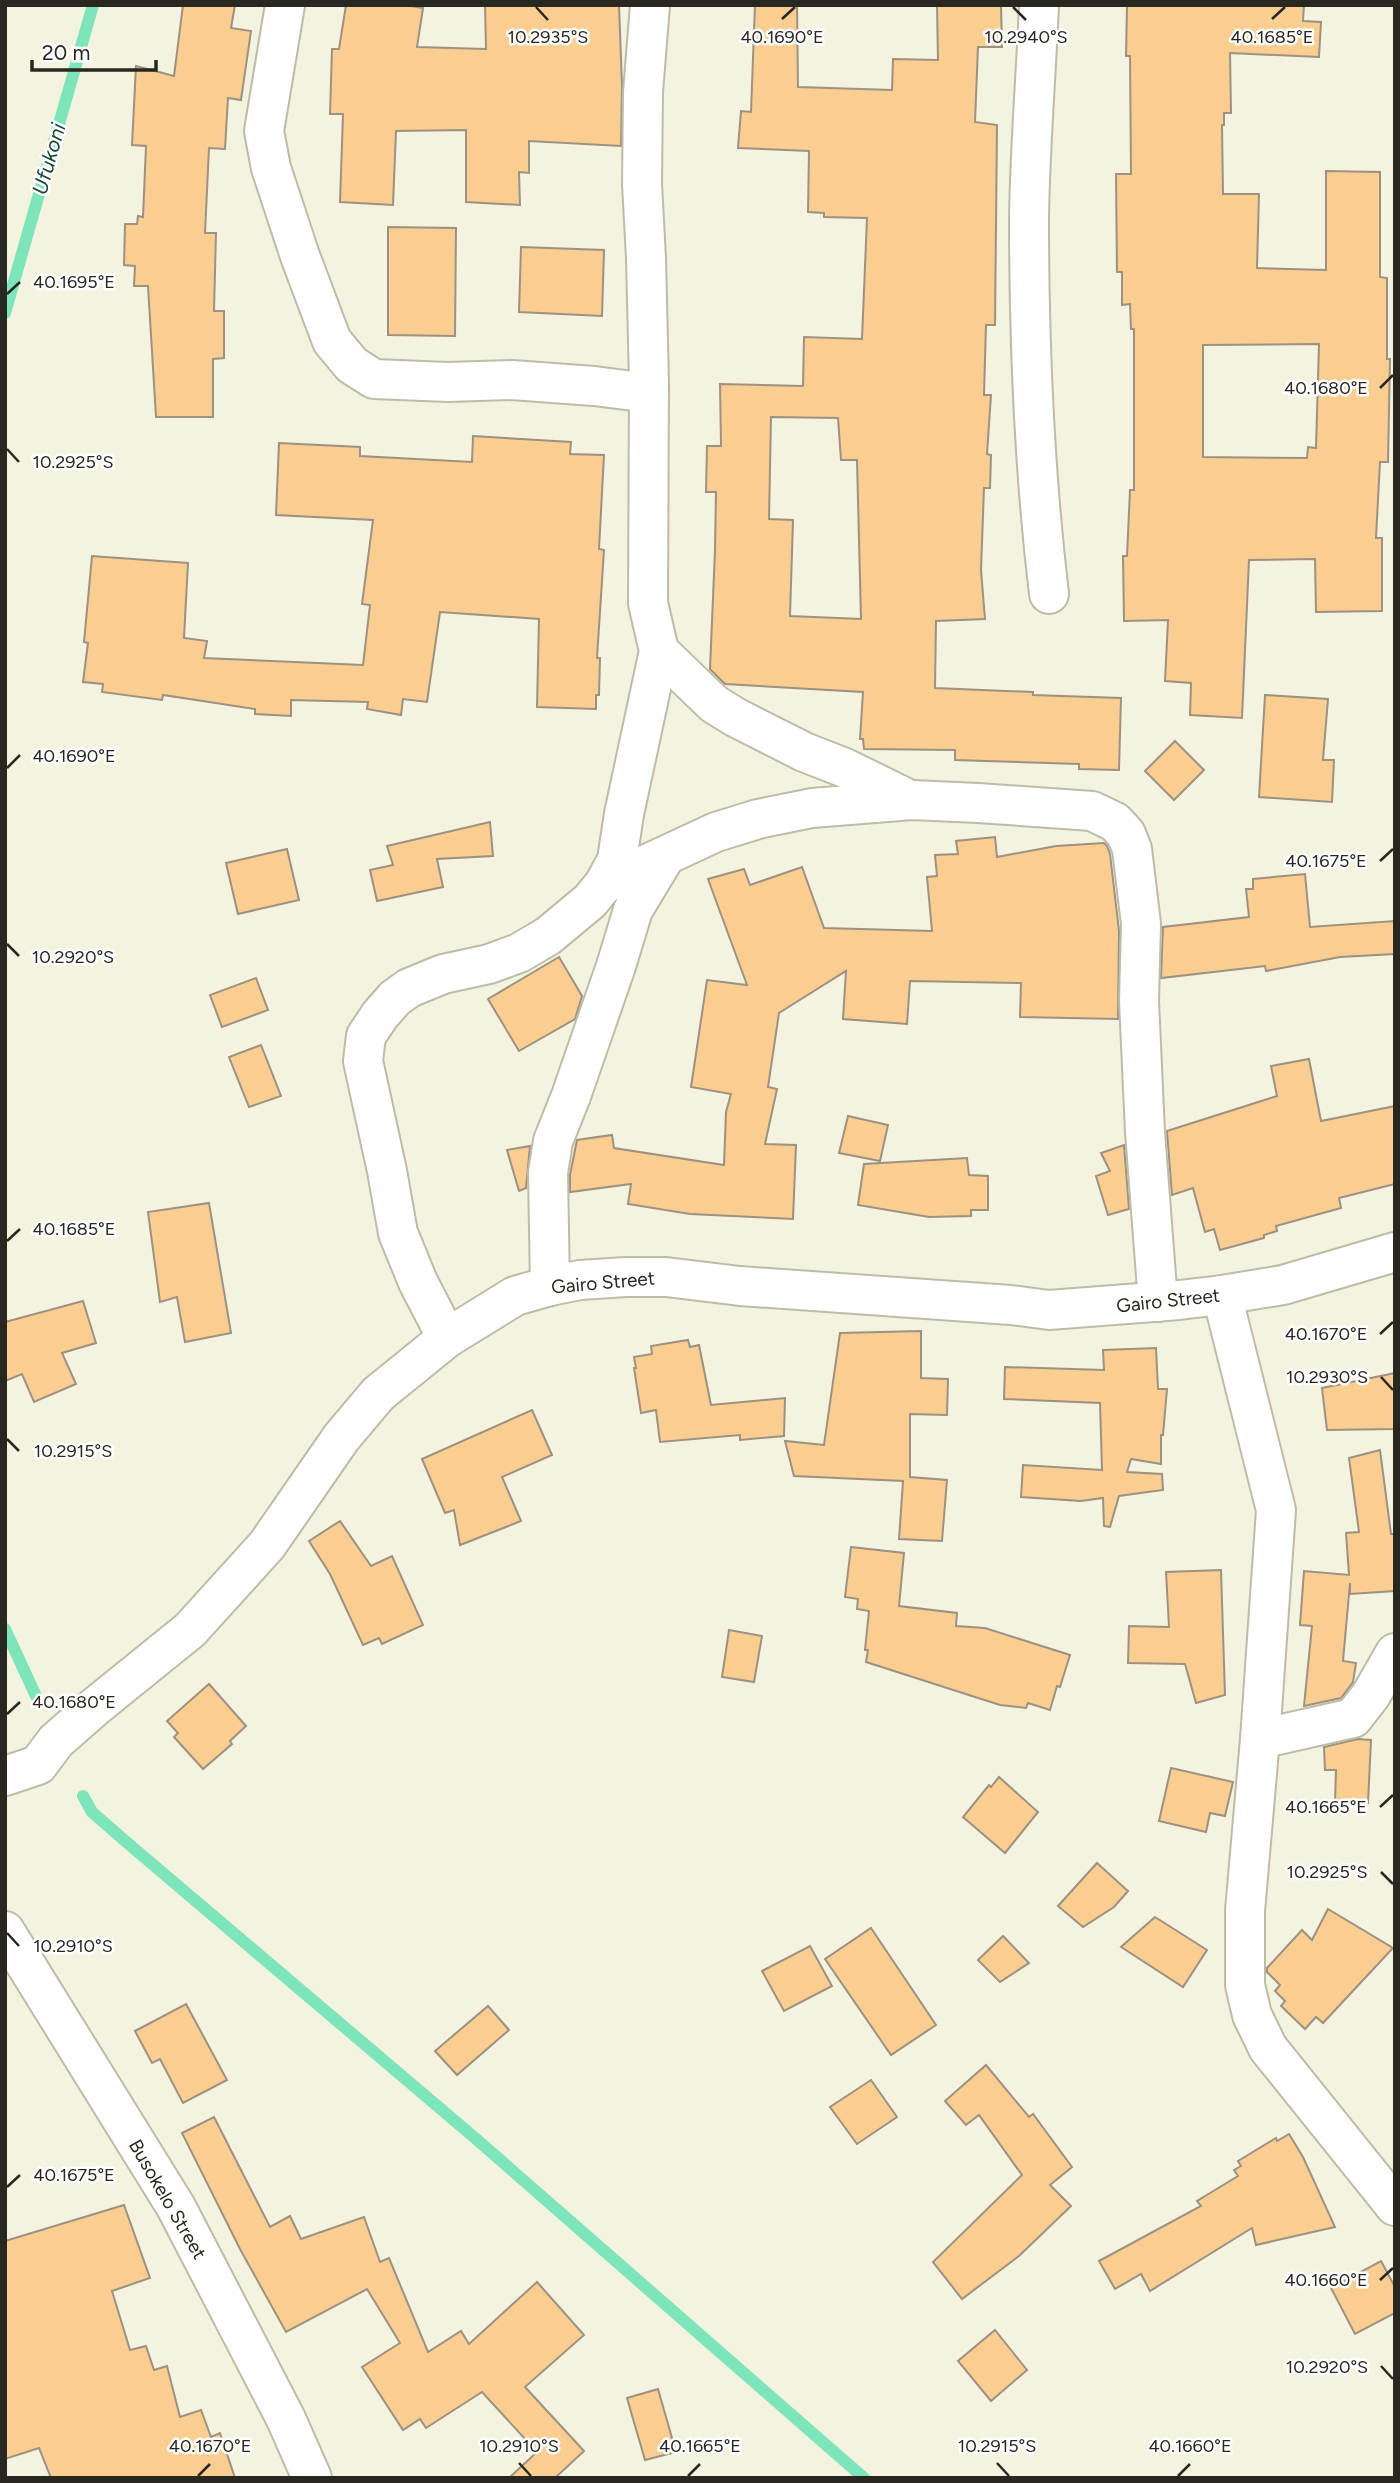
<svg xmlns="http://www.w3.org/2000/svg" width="1400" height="2483" viewBox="0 0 1400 2483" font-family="Figtree,sans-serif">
<rect width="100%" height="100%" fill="#f4f3df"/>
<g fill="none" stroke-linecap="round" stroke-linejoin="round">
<g stroke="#7ce5b9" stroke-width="12">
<polyline points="5,313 93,5"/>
<polyline points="5,1629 36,1696"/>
<polyline points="83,1796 92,1812 124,1840 475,2138 864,2478"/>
</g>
</g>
<g fill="#face90" stroke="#9d9182" stroke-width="2" fill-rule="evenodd">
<polygon points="183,5 235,5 231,28 251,31 241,100 228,98 225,149 209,148 205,233 216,233 214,311 224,311 224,358 213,359 213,417 156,417 148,286 134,286 135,266 124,265 125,224 137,224 138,216 143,217 146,146 132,145 136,66 174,76"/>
<polygon points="346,5 404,5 423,8 417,47 486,49 485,5 619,5 622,85 621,146 529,141 529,173 519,172 520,205 466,202 466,130 396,131 393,205 340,202 343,114 330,114 332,49 339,49"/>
<path d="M755,5H797L798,87L892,90L893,59L938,60L937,5H1001L1002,47H978L975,122L997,125L995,325H986L984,395H991L987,454L991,455L990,488H984L981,570L985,619L936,621L935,688L1033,692V695L1121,698L1119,770L1079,769V764L955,760V750L864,749L863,739H860L863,692L725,684L710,669L715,550L716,492H706L707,446H721L720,384L803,386L804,337L862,339L867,218L824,217V213L808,212L809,151L738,148L741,111L751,112ZM771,417L838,418L841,460H857L861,619L790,616L793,520L769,519Z"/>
<path d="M1127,5H1304L1303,21L1321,22L1319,57L1230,53L1231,113H1224V125H1222L1223,194H1259L1257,268L1326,270V171L1380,172V277L1387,278V359H1390L1388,462H1380L1376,538H1382V611L1316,612L1315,559L1249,560L1242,718L1190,715L1191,683L1165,681L1168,620L1124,621L1123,556H1127L1130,490H1134V329H1131L1130,304L1122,305V272H1117L1116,174H1131L1130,56H1126ZM1319,344L1316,448L1308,447L1307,458L1203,457V345Z"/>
<polygon points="388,227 456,228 455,336 388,335"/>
<polygon points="521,247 604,250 602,316 519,312"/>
<polygon points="473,436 571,442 570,454 604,455 599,549 604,550 597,658 600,658 599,695 596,695 596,709 537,707 539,619 440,612 427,702 403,699 401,715 367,709 368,702 291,700 291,716 255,714 255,709 163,695 162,700 102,692 103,684 83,682 88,643 84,642 92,556 188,563 184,638 207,641 204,658 363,665 370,605 362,604 373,520 276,515 279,443 360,447 360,456 472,462"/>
<polygon points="1265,695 1328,699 1323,760 1334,760 1332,802 1259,797"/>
<polygon points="1175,741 1204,770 1174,800 1145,771"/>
<polygon points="490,822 493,856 437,859 443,887 377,901 370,870 393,865 387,846"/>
<polygon points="995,837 997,857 1056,846 1104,843 1107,846 1110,854 1119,931 1118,1019 1020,1017 1021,983 910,981 907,1024 843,1019 846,971 779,1013 768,1087 777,1089 765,1144 796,1145 793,1219 690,1214 628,1204 631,1184 570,1192 570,1175 577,1140 612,1135 614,1148 724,1165 726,1112 731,1094 691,1087 707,980 747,985 708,879 744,869 750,885 802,867 824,928 932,931 927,877 937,876 935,855 958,854 956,841"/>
<polygon points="287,849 299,900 238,914 226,863"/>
<polygon points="1305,874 1310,927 1395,921 1395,954 1340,957 1266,971 1265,966 1161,978 1163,927 1249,917 1246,889 1253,889 1253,879"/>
<polygon points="559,957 582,996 575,1019 519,1051 488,999"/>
<polygon points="256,978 268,1010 222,1027 210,995"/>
<polygon points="261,1045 281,1096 249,1107 229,1057"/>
<polygon points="1309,1059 1321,1121 1395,1106 1395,1184 1339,1198 1341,1208 1276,1226 1277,1231 1264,1235 1264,1238 1220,1250 1214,1229 1205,1232 1193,1188 1172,1195 1167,1131 1277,1096 1271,1066"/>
<polygon points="848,1116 888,1125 880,1161 839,1153"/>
<polygon points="1124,1145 1129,1209 1108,1215 1096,1176 1110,1171 1101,1153"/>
<polygon points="530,1146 526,1188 519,1191 507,1150"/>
<polygon points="967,1158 969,1175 988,1176 988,1210 971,1210 971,1216 929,1217 858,1205 864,1164"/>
<polygon points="209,1203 231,1333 185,1342 177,1297 160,1302 148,1212"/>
<polygon points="83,1301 96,1343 62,1353 76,1384 34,1402 22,1374 5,1381 5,1322"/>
<polygon points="921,1331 921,1378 948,1379 947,1415 910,1414 910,1477 947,1480 942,1541 899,1539 903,1481 794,1476 785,1441 824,1445 840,1333"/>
<polygon points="688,1340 690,1347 699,1345 711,1405 785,1398 784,1436 740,1440 740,1435 660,1442 656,1410 641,1413 634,1368 636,1368 634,1357 652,1354 651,1346"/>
<polygon points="1156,1348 1158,1389 1167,1389 1163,1435 1161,1435 1161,1464 1131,1459 1127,1472 1162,1474 1163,1490 1119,1496 1110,1527 1104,1526 1103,1498 1081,1501 1021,1497 1023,1465 1102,1470 1100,1403 1004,1399 1005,1367 1104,1370 1103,1350"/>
<polygon points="1395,1373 1395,1429 1327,1430 1322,1388"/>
<polygon points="532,1410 552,1455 502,1477 521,1521 460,1545 454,1510 445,1513 422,1459"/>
<polygon points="1380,1450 1391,1534 1395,1534 1395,1591 1350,1594 1350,1583 1343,1661 1356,1663 1353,1682 1341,1698 1304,1706 1312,1626 1300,1625 1304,1571 1349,1575 1346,1533 1359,1532 1349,1458"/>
<polygon points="340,1521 371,1566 392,1556 423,1625 382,1644 379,1638 363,1645 330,1574 309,1541"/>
<polygon points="851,1547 904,1553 899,1606 957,1613 956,1626 985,1628 1070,1655 1060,1687 1057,1686 1050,1710 1028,1703 1026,1708 1000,1705 866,1662 868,1650 865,1650 869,1611 857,1609 858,1599 845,1597"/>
<polygon points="1221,1570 1225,1695 1196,1703 1185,1664 1128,1663 1129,1626 1169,1627 1166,1572"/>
<polygon points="729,1630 762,1636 754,1682 722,1677"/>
<polygon points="209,1684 246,1726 230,1741 232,1744 203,1769 174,1737 178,1733 167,1721"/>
<polygon points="1358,1739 1371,1740 1368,1803 1335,1802 1336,1770 1325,1770 1324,1747"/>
<polygon points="1171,1768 1233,1782 1225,1816 1210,1813 1206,1832 1159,1821"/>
<polygon points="999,1777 1038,1812 1005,1853 963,1817 989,1785 991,1787"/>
<polygon points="1097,1863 1128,1891 1114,1907 1083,1927 1058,1906"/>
<polygon points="1328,1909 1393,1948 1323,2023 1316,2017 1305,2029 1281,2006 1285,2001 1275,1991 1280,1985 1267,1972 1267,1968 1302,1930 1312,1940"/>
<polygon points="1155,1917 1207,1950 1183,1987 1121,1947"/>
<polygon points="871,1928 936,2025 891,2055 825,1959"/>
<polygon points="1003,1936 1029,1963 1000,1982 978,1960"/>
<polygon points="810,1946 832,1986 784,2011 762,1971"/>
<polygon points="186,2004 227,2080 183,2103 160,2059 152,2063 135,2031"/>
<polygon points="488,2006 509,2030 457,2075 435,2051"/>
<polygon points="986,2065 1029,2117 1033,2114 1072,2167 1050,2185 1071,2206 1019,2256 962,2299 933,2262 1022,2175 979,2115 966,2125 945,2101"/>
<polygon points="871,2080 897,2117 857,2144 830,2107"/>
<polygon points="214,2117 270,2227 290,2216 301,2239 364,2217 380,2262 389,2258 428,2352 461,2331 469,2344 537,2282 584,2335 525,2387 584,2451 555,2478 509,2478 537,2452 482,2392 426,2428 420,2419 403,2430 362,2367 400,2343 367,2289 286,2332 240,2249 182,2133"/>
<polygon points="1289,2134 1303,2157 1335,2227 1256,2245 1252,2228 1150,2291 1141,2274 1115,2289 1099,2261 1201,2206 1197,2201 1238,2176 1234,2170 1241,2166 1238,2161 1276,2138 1277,2141"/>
<polygon points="124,2205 150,2278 112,2291 130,2350 146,2346 154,2370 167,2366 180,2417 201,2410 211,2437 220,2433 235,2478 51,2478 39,2448 5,2459 5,2241"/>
<polygon points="1381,2261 1395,2287 1395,2313 1355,2334 1331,2288"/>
<polygon points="995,2330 1027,2370 991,2401 958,2361"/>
<polygon points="658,2389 676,2452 645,2460 627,2398"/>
</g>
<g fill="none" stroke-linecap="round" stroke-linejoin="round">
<defs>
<g id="minor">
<polyline points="285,5 264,131 271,168 300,256 332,341 352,365 374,379 448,382 512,380 594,386 649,393"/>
<path d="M1039,5C1036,76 1030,147 1029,218C1029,344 1034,469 1049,594"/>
<polyline points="659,651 714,704 735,717 804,752 845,768 910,800"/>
<polyline points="604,884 716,832 758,819 812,808 912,800 978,803 1092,811 1115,822 1126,834 1132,849 1141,924 1139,1001 1145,1132 1158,1302"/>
<polyline points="550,1286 548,1173 553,1141 571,1096 616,966 633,910 665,857"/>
<polyline points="1222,1295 1276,1510 1260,1739 1245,1911 1245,1985 1252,2015 1268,2048 1395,2206"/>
<polyline points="447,1338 418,1282 398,1233 387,1171 363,1061 366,1036 380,1015 395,998 409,988 443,974 489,964 519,953 548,936 590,901 604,884 617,860 624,814 659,651 648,603 649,383 646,258 642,184 643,92 650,5"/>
<polyline points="1260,1739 1353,1718 1371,1695 1395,1653"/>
<polyline points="5,1776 38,1765 56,1741 96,1706 190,1630 267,1545 341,1438 378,1394 447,1338 515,1296 550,1286 580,1280 626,1277 666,1277 740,1286 1011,1305 1049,1310 1179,1300 1222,1295 1283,1285 1395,1252"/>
<polyline points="5,1931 176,2207 286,2419 312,2478"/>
</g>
</defs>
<use href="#minor" stroke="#bdbca9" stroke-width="42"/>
<use href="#minor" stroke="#fff" stroke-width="38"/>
</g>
<path fill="none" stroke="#282821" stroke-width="2.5" d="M536,7L548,20M1013,7L1026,20M782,19L795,7M1272,19L1285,7M7,294L20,282M1380,388L1393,375M7,449L19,462M7,768L20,755M1380,861L1393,849M7,944L19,956M7,1241L20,1229M1380,1334L1393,1322M1381,1377L1393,1390M7,1439L19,1451M7,1714L20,1702M1380,1807L1393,1795M1381,1872L1393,1884M7,1933L19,1946M7,2187L20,2175M1380,2280L1393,2268M1381,2366L1393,2379M519,2463L531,2476M997,2463L1009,2476M198,2476L210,2464M688,2476L700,2464M1178,2476L1190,2464"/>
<g text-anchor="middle" stroke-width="5" stroke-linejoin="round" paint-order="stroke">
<g font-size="19" fill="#282821" stroke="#fff">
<text transform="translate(603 1282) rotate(-5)" y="7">Gairo Street</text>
<text transform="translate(1168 1300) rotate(-6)" y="7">Gairo Street</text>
<text transform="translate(168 2199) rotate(60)" y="7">Busokelo Street</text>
</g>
<g font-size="21" font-style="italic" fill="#194634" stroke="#fff">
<text transform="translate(49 159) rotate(-74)" y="7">Ufukoni</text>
</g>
</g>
<g font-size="18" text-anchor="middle" fill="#282821" stroke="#fff" stroke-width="5" stroke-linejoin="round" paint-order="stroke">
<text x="782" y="43">40.1690°E</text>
<text x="1272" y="43">40.1685°E</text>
<text x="548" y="43">10.2935°S</text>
<text x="1026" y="43">10.2940°S</text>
<text x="74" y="288">40.1695°E</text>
<text x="1326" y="394">40.1680°E</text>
<text x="73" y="468">10.2925°S</text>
<text x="74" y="762">40.1690°E</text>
<text x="1326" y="867">40.1675°E</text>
<text x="73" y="963">10.2920°S</text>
<text x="74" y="1235">40.1685°E</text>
<text x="1326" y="1340">40.1670°E</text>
<text x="1327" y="1383">10.2930°S</text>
<text x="73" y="1457">10.2915°S</text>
<text x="74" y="1708">40.1680°E</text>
<text x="1326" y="1813">40.1665°E</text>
<text x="1327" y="1878">10.2925°S</text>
<text x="73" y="1952">10.2910°S</text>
<text x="74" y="2181">40.1675°E</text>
<text x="1326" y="2286">40.1660°E</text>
<text x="1327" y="2373">10.2920°S</text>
<text x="519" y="2452">10.2910°S</text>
<text x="997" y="2452">10.2915°S</text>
<text x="210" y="2452">40.1670°E</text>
<text x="700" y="2452">40.1665°E</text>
<text x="1190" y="2452">40.1660°E</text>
</g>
<rect width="1400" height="2483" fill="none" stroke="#282821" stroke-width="14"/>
<path d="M32 60v10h124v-10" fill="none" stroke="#282821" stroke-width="3.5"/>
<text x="42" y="60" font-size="21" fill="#282821" stroke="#ffffff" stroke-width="5" paint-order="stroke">20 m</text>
</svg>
